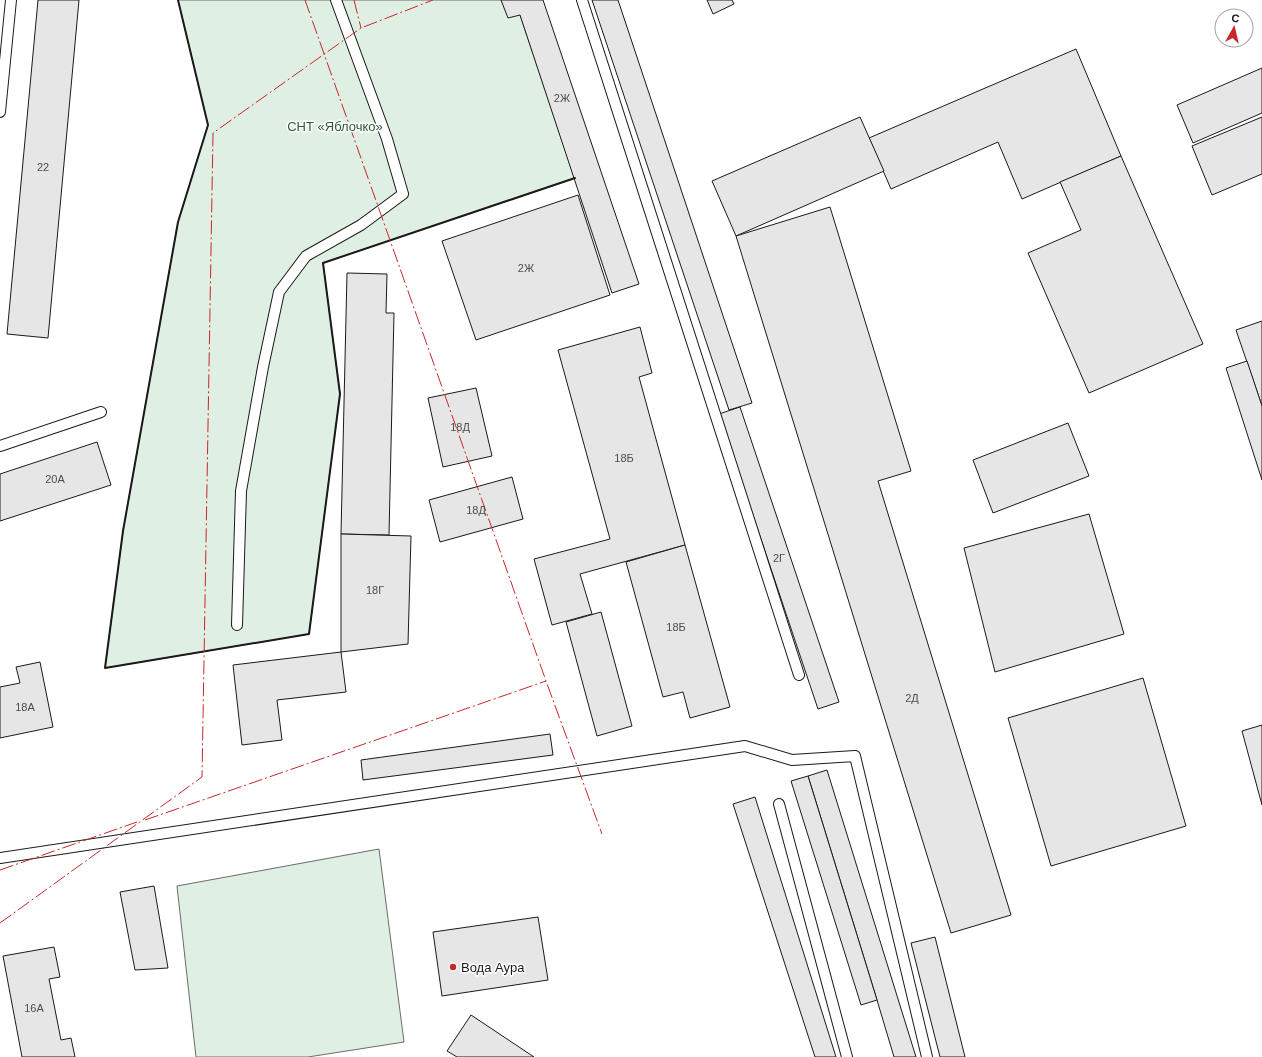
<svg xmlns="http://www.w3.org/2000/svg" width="1262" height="1057" viewBox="0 0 1262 1057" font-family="Arial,sans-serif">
<rect width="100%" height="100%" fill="#fff"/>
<g fill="#e0efe3" stroke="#6a6a6a">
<polygon points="178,0 501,0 520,15 575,178 323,263 340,394 309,634 105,668 123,531 178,222 208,125"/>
<polygon points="379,849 404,1042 308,1057 196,1057 177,886"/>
</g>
<g fill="#e6e6e6" stroke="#1a1a1a">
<polygon points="38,0 79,0 48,338 7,334"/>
<polygon points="501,0 543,0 639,284 612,293 520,15 508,18"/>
<polygon points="592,0 618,0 752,403 729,410"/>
<polygon points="707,0 732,0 734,4 713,14"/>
<polygon points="1076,49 1121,156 1022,199 998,142 891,189 869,138"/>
<polygon points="1262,68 1262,113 1193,143 1177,105"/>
<polygon points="860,117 884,171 736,236 712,181"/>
<polygon points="1262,117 1262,174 1212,195 1192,146"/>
<polygon points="1121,156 1203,344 1089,393 1028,253 1081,230 1060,182"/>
<polygon points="578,195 610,295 476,340 442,241"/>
<polygon points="830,207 911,471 878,481 1011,915 951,933 736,236"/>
<polygon points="347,273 387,274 386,313 394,313 389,535 341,534"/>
<polygon points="1262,321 1262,406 1236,330"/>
<polygon points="640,327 652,373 639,377 685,545 580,574 592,614 552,625 534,559 610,539 558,350"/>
<polygon points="1247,361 1262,406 1262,480 1226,368"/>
<polygon points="476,388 492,456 443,467 428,398"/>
<polygon points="740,407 839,702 818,709 719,414"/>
<polygon points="1068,423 1089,476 993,513 973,460"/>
<polygon points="97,442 111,485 0,521 0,474"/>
<polygon points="512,477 523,519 440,542 429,500"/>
<polygon points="1089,514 1124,634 995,672 964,548"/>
<polygon points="341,534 411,536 408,644 341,652"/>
<polygon points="685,545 730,707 690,718 683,692 663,697 626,562"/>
<polygon points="601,612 632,726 597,736 566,622"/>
<polygon points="341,652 346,692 277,700 282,740 242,745 233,665"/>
<polygon points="40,662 53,727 0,738 0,687 20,683 16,667"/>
<polygon points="1143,678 1186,826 1051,866 1008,718"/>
<polygon points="1262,725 1262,805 1242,731"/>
<polygon points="550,734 553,755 363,780 361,760"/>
<polygon points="827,770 916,1057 894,1057 877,1000 808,776"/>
<polygon points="808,776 877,1000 861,1005 791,781"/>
<polygon points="755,797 836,1057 815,1057 733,804"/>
<polygon points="154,886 168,968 135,970 120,892"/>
<polygon points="538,917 548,980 442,996 433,932"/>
<polygon points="935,937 965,1057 940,1057 911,943"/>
<polygon points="54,947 60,977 49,979 61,1040 71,1038 75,1057 22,1057 3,956"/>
<polygon points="471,1015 534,1057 457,1057 447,1051"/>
</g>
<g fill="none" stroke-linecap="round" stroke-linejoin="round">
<defs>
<g id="service">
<polyline points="582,0 799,675"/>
<polyline points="0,112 11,0"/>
<polyline points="0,446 101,412"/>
<polyline points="237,625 241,491 263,367 279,292 306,256 361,225 403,194 387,139 336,0"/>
<polyline points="779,804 847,1057"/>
<polyline points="0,858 745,746 792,760 855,756 927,1057"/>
</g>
</defs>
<use href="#service" stroke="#1a1a1a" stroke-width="12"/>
<use href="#service" stroke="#fff" stroke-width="10"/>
<polyline stroke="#1a1a1a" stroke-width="2" points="178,0 208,125 178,222 123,531 105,668 309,634 340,394 323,263 575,178"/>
<g stroke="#c62828" stroke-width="1" stroke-dasharray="14 3 2 3" stroke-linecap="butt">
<polyline points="305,0 546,681 602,834"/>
<polyline points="354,0 361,28"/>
<polyline points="145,820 546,681"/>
<polyline points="0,870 137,822"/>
<polyline points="0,923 202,777 213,133 361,28 433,0"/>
</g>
</g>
<circle fill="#c62828" stroke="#fff" stroke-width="1.5" cx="453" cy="967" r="4"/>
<g text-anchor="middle" stroke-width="3" stroke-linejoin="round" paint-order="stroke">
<g font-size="11" fill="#4d4d4d">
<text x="562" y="102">2Ж</text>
<text x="43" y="171">22</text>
<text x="526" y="272">2Ж</text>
<text x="460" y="431">18Д</text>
<text x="624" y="462">18Б</text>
<text x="55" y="483">20А</text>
<text x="476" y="514">18Д</text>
<text x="779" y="562">2Г</text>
<text x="375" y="594">18Г</text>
<text x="676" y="631">18Б</text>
<text x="912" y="702">2Д</text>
<text x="25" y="711">18А</text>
<text x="34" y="1012">16А</text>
</g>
<g font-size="13" fill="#2b5a34" stroke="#fff">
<text x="335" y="131">СНТ «Яблочко»</text>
</g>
<g font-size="13" fill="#1a1a1a" stroke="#fff" text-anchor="start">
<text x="461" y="972">Вода Аура</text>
</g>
</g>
<g transform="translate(1234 28) rotate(8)"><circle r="19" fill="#ffffff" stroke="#a3a3a3"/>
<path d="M0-3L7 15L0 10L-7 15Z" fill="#c62828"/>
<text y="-6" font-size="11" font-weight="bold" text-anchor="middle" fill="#1a1a1a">С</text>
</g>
</svg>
